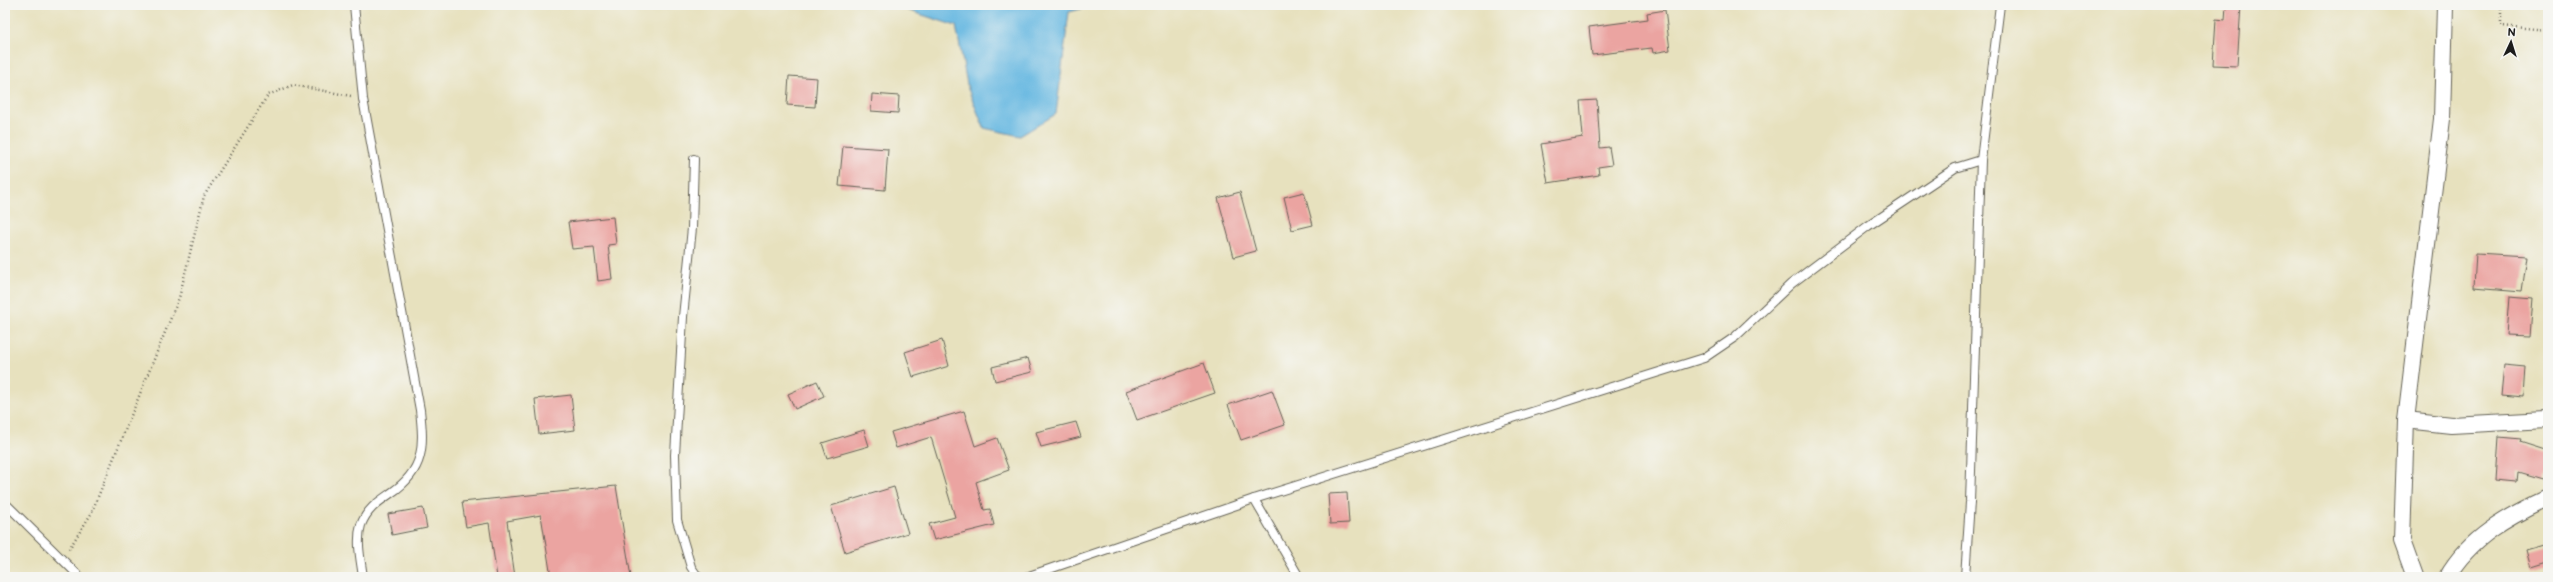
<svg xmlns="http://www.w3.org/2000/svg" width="2553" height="582" viewBox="0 0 2553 582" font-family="'Balsamiq Sans',sans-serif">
<rect width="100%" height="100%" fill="#f6f6f2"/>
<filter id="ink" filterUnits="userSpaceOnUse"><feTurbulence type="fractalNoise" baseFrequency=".025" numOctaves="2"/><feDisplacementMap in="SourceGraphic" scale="8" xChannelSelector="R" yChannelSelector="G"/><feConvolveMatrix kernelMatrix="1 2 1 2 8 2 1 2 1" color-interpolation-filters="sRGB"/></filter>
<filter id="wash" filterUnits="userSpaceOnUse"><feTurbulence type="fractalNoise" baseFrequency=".012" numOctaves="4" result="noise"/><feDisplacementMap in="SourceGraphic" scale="16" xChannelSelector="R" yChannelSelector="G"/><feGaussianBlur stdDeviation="0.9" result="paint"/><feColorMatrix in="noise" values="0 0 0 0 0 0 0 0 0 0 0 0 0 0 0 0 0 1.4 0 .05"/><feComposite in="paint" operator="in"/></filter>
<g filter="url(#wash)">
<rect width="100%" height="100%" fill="#e7e1be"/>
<polygon fill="#65b7e1" stroke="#406a7e" points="869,5 1096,5 1069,12 1056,114 1020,136 984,128 968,89 956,26 898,7"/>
<g id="blocks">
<g fill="#eba4a1">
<polygon points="2226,5 2241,5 2237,66 2213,65 2216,19 2225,20"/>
<polygon points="1665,10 1670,50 1653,53 1652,48 1592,55 1589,27 1648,19 1647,13"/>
<polygon points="789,76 817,78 815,107 787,105"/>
<polygon points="872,94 899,96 898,113 871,111"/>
<polygon points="1597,100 1600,148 1609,147 1612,165 1598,167 1599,175 1548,183 1541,144 1583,137 1580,101"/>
<polygon points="843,146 888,149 885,190 839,186"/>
<polygon points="1240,192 1256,251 1234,257 1218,198"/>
<polygon points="1304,192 1313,225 1292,230 1284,197"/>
<polygon points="613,217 616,244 608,245 612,279 598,281 594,247 572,249 568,222"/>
<polygon points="2476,253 2527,256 2522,291 2474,287"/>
<polygon points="2509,297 2533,299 2530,336 2506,335"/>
<polygon points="942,340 949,366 913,377 905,352"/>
<polygon points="1028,358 1032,372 995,381 992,367"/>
<polygon points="1204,363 1215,393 1137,420 1126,391"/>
<polygon points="2504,365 2525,367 2523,397 2501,395"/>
<polygon points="817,381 824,396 795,409 788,394"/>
<polygon points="1272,390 1285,425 1241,440 1228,405"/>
<polygon points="571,395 575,430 539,434 535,399"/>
<polygon points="964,411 975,446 997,438 1009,470 976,482 984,510 990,509 994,525 934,540 929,524 955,517 931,437 896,448 891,432"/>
<polygon points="1076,422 1081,437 1041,447 1036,432"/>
<polygon points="864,430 869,446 827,458 822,443"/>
<polygon points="2499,437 2521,439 2520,442 2548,451 2548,470 2545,480 2518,472 2517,482 2496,480"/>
<polygon points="616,486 631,577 551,577 541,515 507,521 515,577 497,577 489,523 466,527 462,502"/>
<polygon points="894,487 908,533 845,552 831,506"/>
<polygon points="1347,493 1349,523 1330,524 1328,494"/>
<polygon points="423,508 427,528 392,535 388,514"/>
<polygon points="2548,543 2548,562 2532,567 2527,549"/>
</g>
</g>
</g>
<g filter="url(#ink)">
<use href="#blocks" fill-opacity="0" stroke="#636155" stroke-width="1"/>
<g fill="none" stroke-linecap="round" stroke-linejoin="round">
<defs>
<g id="lane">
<path d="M354,5L363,99L420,410C424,446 425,470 391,493C378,502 367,509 361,525C356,541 361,561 363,577"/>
<polyline points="694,159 692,228 683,317 675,455 677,520 691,567 698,577"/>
<polyline points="1254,499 1299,577"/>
<polyline points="5,503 80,577"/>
<polyline points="1026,577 1254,499 1704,358 1735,337 1791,284 1868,226 1955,168 1981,160"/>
<polyline points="1965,577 1970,502 1981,160 2000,5"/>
</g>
<g id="street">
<polyline points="2406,420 2451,425 2548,420"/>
<polyline points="2415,577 2402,541 2406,420 2442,119 2445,5"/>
<path d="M2447,577C2469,538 2509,516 2548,498"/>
</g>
</defs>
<use href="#lane" stroke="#636155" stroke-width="10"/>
<use href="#street" stroke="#636155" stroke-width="18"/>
<g stroke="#636155" stroke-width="2.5" stroke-dasharray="1 3" stroke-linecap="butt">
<polyline points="2501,5 2501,26 2548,30"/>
<polyline points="69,549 91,514 179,298 204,196 268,95 293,85 351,96"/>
</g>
<use href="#lane" stroke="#fff" stroke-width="8"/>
<use href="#street" stroke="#fff" stroke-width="16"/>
</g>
</g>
<rect width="2553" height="582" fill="none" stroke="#f6f6f2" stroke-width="20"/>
<g transform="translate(2511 42) rotate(4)" stroke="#f6f6f2" stroke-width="3" paint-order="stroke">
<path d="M0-3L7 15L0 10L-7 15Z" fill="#1c1c1c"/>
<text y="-6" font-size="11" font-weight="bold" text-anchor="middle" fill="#1c1c1c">N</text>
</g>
</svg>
